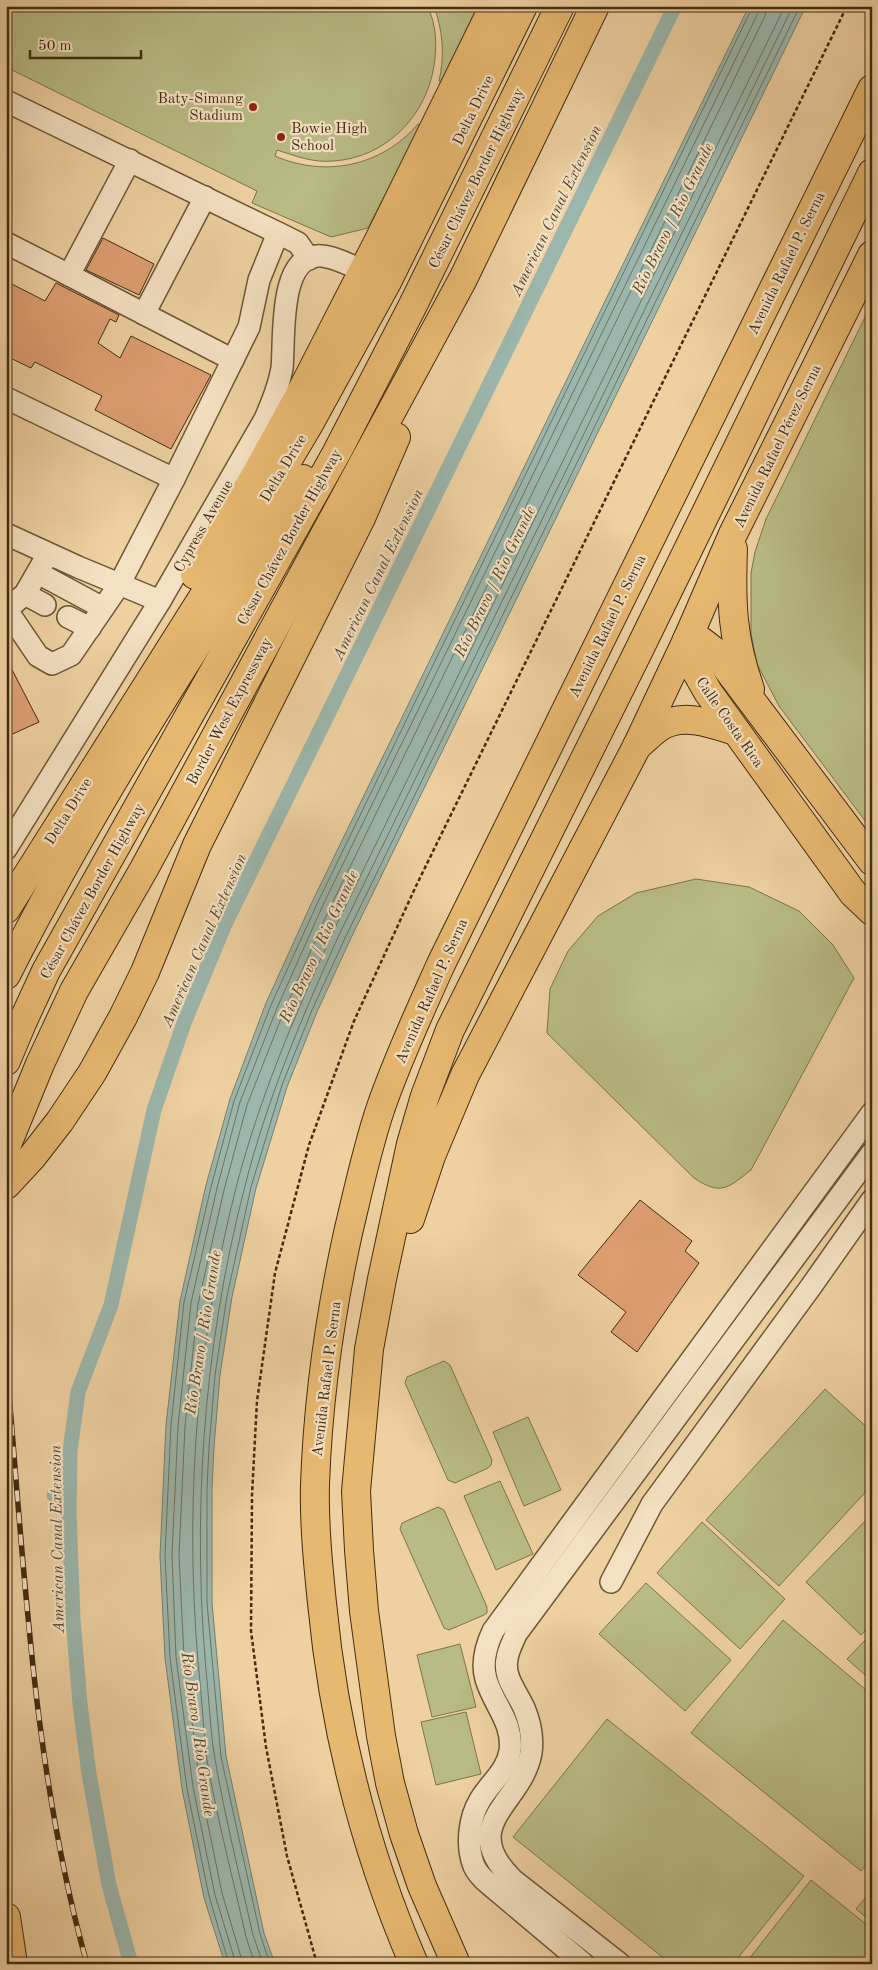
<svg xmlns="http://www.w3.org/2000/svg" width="878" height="1970" viewBox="0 0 878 1970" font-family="'Old Standard TT',serif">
<rect width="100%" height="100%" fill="#eed0a1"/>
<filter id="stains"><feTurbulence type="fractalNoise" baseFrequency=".004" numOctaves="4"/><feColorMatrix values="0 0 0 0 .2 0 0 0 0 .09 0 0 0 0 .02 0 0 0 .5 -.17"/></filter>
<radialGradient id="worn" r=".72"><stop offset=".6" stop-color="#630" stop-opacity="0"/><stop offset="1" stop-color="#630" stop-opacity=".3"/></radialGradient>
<g fill="#b8bb85" stroke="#7c744a">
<path d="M6,6H427C437,24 437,47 434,66C426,117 385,158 333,161C313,163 296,156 277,150L275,156C326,178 382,166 418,124L421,125L368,228L331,237L252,203L257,191L6,67Z"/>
<path d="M434,6H478L441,83L439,81C445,55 443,32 434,6Z"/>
<polygon points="872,303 872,830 779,706 757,664 751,633 751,573 755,552 766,519"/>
<path d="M696,879L749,887L799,911L833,945L854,978L751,1170C728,1188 721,1196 694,1178L547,1033L550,989L568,951L598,916L636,893Z"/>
<polygon points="444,1361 450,1365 492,1460 491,1465 488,1468 455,1483 448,1480 405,1383 407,1377"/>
<polygon points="825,1389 872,1432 872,1485 779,1586 706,1520"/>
<polygon points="528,1417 561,1490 524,1506 493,1432"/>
<polygon points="500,1481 533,1554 496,1570 464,1496"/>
<polygon points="438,1507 444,1510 487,1607 487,1613 484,1615 449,1630 444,1628 400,1529 402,1523"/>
<polygon points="872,1514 872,1624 861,1635 806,1582"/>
<polygon points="702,1522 785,1599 740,1649 657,1573"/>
<polygon points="646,1583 731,1660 685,1711 599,1634"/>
<polygon points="783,1620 872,1695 872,1857 861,1871 691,1733"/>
<polygon points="872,1633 872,1681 847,1659"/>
<polygon points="460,1644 476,1707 432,1717 417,1655"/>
<polygon points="466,1712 481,1774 436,1785 421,1722"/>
<polygon points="607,1719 804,1876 733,1964 671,1964 513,1837"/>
<polygon points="811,1880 872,1929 872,1964 745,1964"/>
<polygon points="872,1890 872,1922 856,1909"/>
</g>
<polygon fill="#9bb6ac" stroke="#777f6e" points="749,6 806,6 350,940 317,1012 287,1087 256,1188 232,1297 220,1375 214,1447 212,1488 212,1603 226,1756 264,1933 275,1964 225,1964 204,1898 182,1789 165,1658 160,1556 166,1425 180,1301 206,1185 230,1099 266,1003 312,902"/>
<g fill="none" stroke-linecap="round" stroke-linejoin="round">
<g stroke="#6e725e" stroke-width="1">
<polyline points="229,1964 209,1896 187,1789 170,1658 165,1555 171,1425 184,1302 211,1187 234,1101 271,1005 317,904 753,6"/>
<polyline points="236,1964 215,1895 193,1787 176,1657 172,1555 178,1426 191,1303 217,1188 240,1102 277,1008 322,907 758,13 759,6"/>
<polyline points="243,1964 222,1893 200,1786 184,1657 179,1555 185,1426 198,1304 224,1190 247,1105 284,1011 329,910 765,16 767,6"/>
<path d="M255,1964L246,1937C233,1878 217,1819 207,1760C204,1738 203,1715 201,1693C183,1523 194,1350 237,1184C260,1097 295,1014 333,932L785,6"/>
<path d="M263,1964L253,1935C240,1877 225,1818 215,1759C211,1737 210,1714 208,1692C191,1523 202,1351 245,1186C267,1099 302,1017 339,935L793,6"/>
<polyline points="270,1964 260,1934 221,1757 207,1603 207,1488 209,1447 215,1375 227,1296 251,1187 282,1085 312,1010 345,938 800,6"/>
</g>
<g stroke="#9bb6ac" stroke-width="15">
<polyline points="54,1495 69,1511"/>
<polyline points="131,1964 109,1885 89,1774 80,1704 73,1619 69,1511 70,1451 78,1392 111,1305 154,1110 184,1023 225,924 675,6"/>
</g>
</g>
<g fill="#de9f72" stroke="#412d10">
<polygon points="103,238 154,264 139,295 86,270"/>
<polygon points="6,281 45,301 56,283 119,315 116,322 110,319 98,343 120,358 131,336 211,375 171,449 95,410 102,396 35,362 31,368 6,356"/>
<polygon points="6,658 39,722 6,737"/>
<polygon points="640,1200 692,1241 685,1251 699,1263 637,1352 611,1332 626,1312 578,1275"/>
</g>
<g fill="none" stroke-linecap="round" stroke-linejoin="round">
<defs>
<g id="minor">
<polyline points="6,101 278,233 259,280 249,327 174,479 119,585 71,655 52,664 38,656 6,609"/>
<polyline points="278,233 298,243 309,259"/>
<polyline points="6,243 69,275 130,160"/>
<polyline points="69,275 233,360"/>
<polyline points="144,314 205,197"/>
<polyline points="6,398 174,479"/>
<polyline points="6,534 78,567 160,601"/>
<polyline points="38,573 103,608"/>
<polyline points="25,594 45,605"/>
<polyline points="6,610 25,594 44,561"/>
<polyline points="68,617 90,628"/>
<path d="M6,849L160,601L265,419C272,403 279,386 282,368C285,343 277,252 322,256C340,258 359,270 376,277"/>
<polyline points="611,1582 652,1504 810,1288 872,1200"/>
<path d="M584,1964L489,1884C483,1879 477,1873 474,1866C466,1846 469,1818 480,1800C490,1783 507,1771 510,1751C514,1723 493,1704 486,1679C481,1662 486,1646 493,1631L872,1113"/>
<path d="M620,1964L513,1880C456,1824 522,1804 531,1753C533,1738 530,1722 524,1708C517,1692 503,1677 507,1659C508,1650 513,1642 516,1634L872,1153"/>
</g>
<g id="major">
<path d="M733,549C731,602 732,639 750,689"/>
<polyline points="195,575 254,478 298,398 380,238 494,6"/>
<polyline points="687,640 733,534 872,255"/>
<polyline points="687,640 692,664 708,692 853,893 872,911"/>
<polyline points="687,640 701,641 714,651 872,861"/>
<path d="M637,746C644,740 651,733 658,728C681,712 711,723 735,731"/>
<polyline points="6,909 258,510 309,424 387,282 523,6"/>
</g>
<g id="highway">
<path d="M6,975C93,802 199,641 303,479"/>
<polyline points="6,1061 22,1023 46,971 337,452 411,309 560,6"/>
<polyline points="6,1147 40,1064 74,991 144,869 463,279 595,6"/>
<polyline points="6,1185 32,1157 60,1121 92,1073 123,1017 145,972 197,845 361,518 396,437"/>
<polyline points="410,1219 431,1156 465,1075 637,746 687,640"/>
<polyline points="6,1917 13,1964"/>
<path d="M414,1964C364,1848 334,1729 322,1603C318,1564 314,1524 315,1484C318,1400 330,1315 348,1233C358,1191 367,1148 381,1107C398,1058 420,1011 441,964L872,89"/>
<polyline points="456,1964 422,1886 404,1834 390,1783 381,1736 364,1611 359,1550 356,1491 369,1349 382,1279 411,1144 425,1096 450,1030 638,652 872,173"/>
</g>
</defs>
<use href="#minor" stroke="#6c5634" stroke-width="24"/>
<use href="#major" stroke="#412d10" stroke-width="30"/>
<use href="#highway" stroke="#412d10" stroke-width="30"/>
<polyline stroke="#412d10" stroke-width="2.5" stroke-dasharray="4 2.5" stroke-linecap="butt" points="317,1964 287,1856 266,1747 251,1631 252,1495 257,1401 275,1273 309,1145 354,1021 416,886 847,6"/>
<use href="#minor" stroke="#f4e0c2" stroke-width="21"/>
<use href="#major" stroke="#e7b870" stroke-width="28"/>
<use href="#highway" stroke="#e7b870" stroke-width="28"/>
<defs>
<path id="rail" d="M6,1359C24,1561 32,1768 87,1964"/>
</defs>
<use href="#rail" stroke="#412d10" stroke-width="5.5"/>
<use href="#rail" stroke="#f4e0c2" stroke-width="4" stroke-dasharray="11" stroke-linecap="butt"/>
</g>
<g fill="#8f2418" stroke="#f4e0c2" stroke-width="2">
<circle cx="253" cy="107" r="5"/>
<circle cx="281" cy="137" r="5"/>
</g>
<g text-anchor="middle" stroke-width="4.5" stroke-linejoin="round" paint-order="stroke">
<g font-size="15" fill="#412d10" stroke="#f4e0c2" text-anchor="end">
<text x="243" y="103">Baty-Simang<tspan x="243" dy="17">Stadium</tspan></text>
<text x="291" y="133" text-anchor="start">Bowie High<tspan x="291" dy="17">School</tspan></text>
</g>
<g font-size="15" fill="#412d10" stroke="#f4e0c2">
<text transform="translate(473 110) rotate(-64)" y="5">Delta Drive</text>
<text transform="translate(476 178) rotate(-64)" y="5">César Chávez Border Highway</text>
<text transform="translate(786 263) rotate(-64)" y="5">Avenida Rafael P. Serna</text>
<text transform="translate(777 446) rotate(-64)" y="5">Avenida Rafael Pérez Serna</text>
<text transform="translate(283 468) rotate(-59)" y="5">Delta Drive</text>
<text transform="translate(203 526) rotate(-60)" y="5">Cypress Avenue</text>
<text transform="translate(289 537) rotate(-61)" y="5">César Chávez Border Highway</text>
<text transform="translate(607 626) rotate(-64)" y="5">Avenida Rafael P. Serna</text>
<text transform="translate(229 711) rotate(-62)" y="5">Border West Expressway</text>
<text transform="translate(730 722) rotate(55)" y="5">Calle Costa Rica</text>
<text transform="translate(68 811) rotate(-58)" y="5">Delta Drive</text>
<text transform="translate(92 891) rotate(-61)" y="5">César Chávez Border Highway</text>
<text transform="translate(431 991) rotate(-66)" y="5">Avenida Rafael P. Serna</text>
<text transform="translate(326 1379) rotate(-83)" y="5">Avenida Rafael P. Serna</text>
</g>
<g font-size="16" font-style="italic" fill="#53482f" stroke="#f4e0c2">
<text transform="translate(555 210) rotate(-64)" y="6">American Canal Extension</text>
<text transform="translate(672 218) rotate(-64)" y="6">Río Bravo / Rio Grande</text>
<text transform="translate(377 574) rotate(-64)" y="6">American Canal Extension</text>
<text transform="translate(494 581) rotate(-64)" y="6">Río Bravo / Rio Grande</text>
<text transform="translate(203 940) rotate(-66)" y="6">American Canal Extension</text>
<text transform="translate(318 946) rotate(-65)" y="6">Río Bravo / Rio Grande</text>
<text transform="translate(202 1332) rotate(-81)" y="6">Río Bravo / Rio Grande</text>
<text transform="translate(56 1539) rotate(-91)" y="6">American Canal Extension</text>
<text transform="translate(199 1734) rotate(82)" y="6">Río Bravo / Rio Grande</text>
</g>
</g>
<rect width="878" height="1970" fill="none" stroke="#eed0a1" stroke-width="25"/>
<rect x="8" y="8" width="863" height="1955" fill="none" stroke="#412d10" stroke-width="2.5"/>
<rect x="12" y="12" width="853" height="1945" fill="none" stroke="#412d10"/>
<path d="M30 50v8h111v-8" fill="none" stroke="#412d10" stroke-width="2.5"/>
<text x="38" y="50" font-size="15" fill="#412d10" stroke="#f4e0c2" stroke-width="4" paint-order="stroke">50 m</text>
<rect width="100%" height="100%" filter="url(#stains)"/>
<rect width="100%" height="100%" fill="url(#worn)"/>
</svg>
